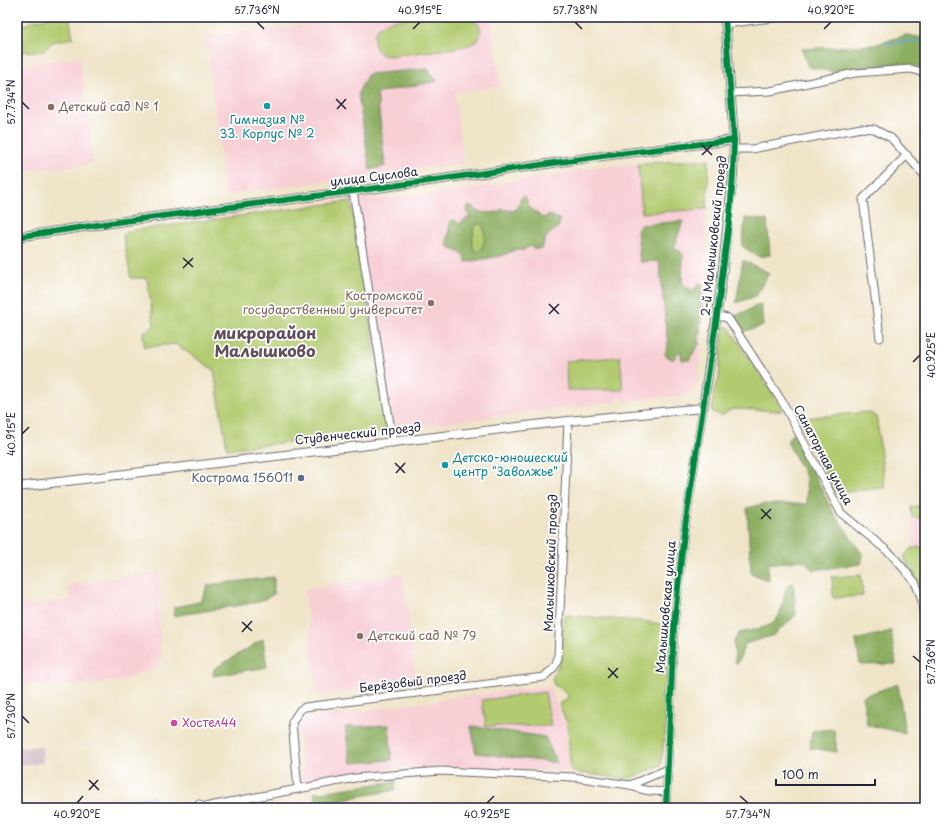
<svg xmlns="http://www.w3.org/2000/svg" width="942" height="825" viewBox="0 0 942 825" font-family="'Playpen Sans',sans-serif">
<rect width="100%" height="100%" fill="#fff"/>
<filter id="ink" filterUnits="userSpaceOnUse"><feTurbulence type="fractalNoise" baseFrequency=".025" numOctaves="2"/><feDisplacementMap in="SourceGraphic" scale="8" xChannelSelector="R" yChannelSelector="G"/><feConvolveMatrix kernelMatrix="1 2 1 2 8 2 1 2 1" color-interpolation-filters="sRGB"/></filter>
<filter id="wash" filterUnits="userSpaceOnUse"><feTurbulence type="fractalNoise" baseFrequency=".012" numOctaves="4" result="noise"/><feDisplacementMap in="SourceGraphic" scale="16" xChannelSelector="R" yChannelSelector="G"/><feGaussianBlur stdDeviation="0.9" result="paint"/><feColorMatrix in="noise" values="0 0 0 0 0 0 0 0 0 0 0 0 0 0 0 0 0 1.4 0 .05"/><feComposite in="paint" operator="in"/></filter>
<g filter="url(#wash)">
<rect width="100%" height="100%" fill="#efe4c8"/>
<g fill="#f7cfd5">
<polygon points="378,17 491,17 500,86 454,93 464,163 225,195 206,36"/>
<polygon points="80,57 93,164 17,172 17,66"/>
<polygon points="709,157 701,349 697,384 692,392 686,395 624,401 624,398 617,399 617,402 394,429 381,345 225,368 163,322 151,227 358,198 392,198 455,191 597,167"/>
<polygon points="925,505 925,603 913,537 911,507"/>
<polygon points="158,572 162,597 157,602 162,659 158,666 121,681 53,687 33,685 17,688 17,606 70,600 69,585"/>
<polygon points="403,574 416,683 318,695 304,589"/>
<polygon points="542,686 550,687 566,726 568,771 441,766 354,774 304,784 298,724 301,719"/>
</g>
<g fill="#d2bdc8">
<polygon points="42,746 43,763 17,765 17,748"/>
<polygon points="154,795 155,808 78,808 78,806"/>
</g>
<g fill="#b2cb70" stroke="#6a7656">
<path d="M48,17H69L73,38L52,42L44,51L17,52V29C22,28 24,25 29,23C34,19 42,21 48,17Z"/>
<path d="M423,17H473L480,27C481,33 479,39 474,43C465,49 403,54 389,56C372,56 369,32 383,24C393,18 411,19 423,17Z"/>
<polygon points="709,159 707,209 642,213 638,164"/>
<polygon points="351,201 388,431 315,440 314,438 309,438 309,440 227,449 214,370 175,344 144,347 143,331 148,331 154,326 147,278 131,278 123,236 127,231"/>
<path d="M479,224L484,226C485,237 486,245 479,252L474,250C472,243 471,234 474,226Z"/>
<polygon points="728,326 782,408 781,411 732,409 721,416 712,411 714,390 719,379 723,327"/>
<polygon points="620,357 623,390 567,390 566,361"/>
<polygon points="868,412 875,416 877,420 885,488 835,493 799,422 804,418"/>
<polygon points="925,505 925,524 923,524 922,518 912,517 911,507"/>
<polygon points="921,547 925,549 923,582 918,583 905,559 905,555 912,548"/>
<polygon points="861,575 863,596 833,598 832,577"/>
<polygon points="567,615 650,622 670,626 665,734 661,765 628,779 572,772 570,766 568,725 559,704 567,699 568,695 561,688 554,685 552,679 561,660 563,618"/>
<polygon points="545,692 551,726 486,726 482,700"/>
</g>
<g fill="#8daf62" stroke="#58684e" fill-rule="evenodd">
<polygon points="906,35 925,38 925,69 904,63 834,72 808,67 802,49 874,45"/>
<polygon points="428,69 437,81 377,93 385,166 370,170 358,93 368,74"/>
<path d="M524,196L527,200V205C532,211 537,212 542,218L550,215L560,220L559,226L546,237L541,249H534L530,246L522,251L517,249L501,256L466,262C464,250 455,253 447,245L450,222L453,219L459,224L470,216L467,211L468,206L474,207L476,211L486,213L499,212L501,209L513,211L519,205L520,199ZM479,224L484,227C485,237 486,245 478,252L474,250L472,244L474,226Z"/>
<polygon points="745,218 767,220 770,255 759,257 742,246"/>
<polygon points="683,221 674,247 683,254 682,282 685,286 693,291 699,283 703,285 699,344 689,360 682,360 680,350 673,360 665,355 668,345 659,261 640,262 637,230 641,225"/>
<polygon points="743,260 769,273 756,296 736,303"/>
<polygon points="761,304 763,326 742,332 731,318"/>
<polygon points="793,432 833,512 863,555 861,564 814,570 803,560 768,564 769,581 751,573 747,508 764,504 807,504 806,477 787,442"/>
<polygon points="274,577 274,594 259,602 174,616 174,607 200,602 208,585"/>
<path d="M793,582L796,615L774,635L745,644L738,663L735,662L734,641L739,633C781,624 777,627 787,586Z"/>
<polygon points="891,631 896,664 860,665 856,640"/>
<polygon points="263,639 267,667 213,676 214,669"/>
<polygon points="898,684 905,733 867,725 863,696"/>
<polygon points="389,725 392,760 351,763 345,727"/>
<polygon points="471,726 545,737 557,763 476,753"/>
<polygon points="834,729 837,752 810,748 812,731"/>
<polygon points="396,781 395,790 316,804 314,793"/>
</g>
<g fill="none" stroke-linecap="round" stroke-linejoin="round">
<polyline stroke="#5ba6d3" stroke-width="2" points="885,44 911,41 925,42"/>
</g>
</g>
<g filter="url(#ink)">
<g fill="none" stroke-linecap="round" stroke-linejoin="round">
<defs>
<g id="minor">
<polyline points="725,24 779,17"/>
<polyline points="730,93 770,91 855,73 911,69 925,73"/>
<polyline points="734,149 752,149 861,128 874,129 891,138 925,176"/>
<polyline points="353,191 393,443"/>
<polyline points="717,316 728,318 783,403 841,513 891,554 915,582 921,597 925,621"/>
<polyline points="880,338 863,199 907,155"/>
<polyline points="630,785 666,770"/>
<polyline points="298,789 292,722 300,710 305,707 544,677 555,666 558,658 568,421"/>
<path d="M199,804L204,807L355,778L440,771L573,777L630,785C641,791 653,791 665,792"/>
<polyline points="666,808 674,624 684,533 703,408"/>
</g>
<g id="tertiary">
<polyline points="17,237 117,222 422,182 602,156 734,140"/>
<polyline points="17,487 568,421 703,408 721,286 733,174 734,140 725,17"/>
</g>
</defs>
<use href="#minor" stroke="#6a666c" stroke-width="9"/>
<use href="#tertiary" stroke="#6a666c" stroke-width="10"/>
<use href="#minor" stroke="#fff" stroke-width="7"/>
<use href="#tertiary" stroke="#fff" stroke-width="8"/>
<defs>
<g id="cycleway">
<polyline points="17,237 117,222 422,182 602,156 734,140"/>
<polyline points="666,808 674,624 684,533 717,316 730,214 733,174 734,140 725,17"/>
</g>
</defs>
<use href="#cycleway" stroke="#fff" stroke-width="8"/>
<use href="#cycleway" stroke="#00873e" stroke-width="6"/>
</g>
</g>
<path fill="none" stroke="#22223b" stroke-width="1.5" d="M257,22L264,29M575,22L582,29M413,29L420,22M824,29L831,22M336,99L346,109M22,102L29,109M337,109L346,99M702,145L712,155M702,155L712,145M183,258L193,267M183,268L193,258M549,304L559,314M549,314L559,304M913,362L920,355M22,434L29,427M395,463L405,473M396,473L405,463M761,509L771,519M761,519L771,509M242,622L252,631M242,632L252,621M913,656L920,662M608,668L618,678M608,678L618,668M22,716L29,723M89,780L99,790M89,790L98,780M740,796L748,803M77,803L83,796M487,803L494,796"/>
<g fill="#0f9aa8" stroke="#fff" stroke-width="1.5">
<circle cx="267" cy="106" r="4"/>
<circle cx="445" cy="465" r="4"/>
</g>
<g fill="#8d6e63" stroke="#fff" stroke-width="1.5">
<circle cx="51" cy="107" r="4"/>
<circle cx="431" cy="303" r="4"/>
<circle cx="360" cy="636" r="4"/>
</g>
<circle fill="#5c6f8a" stroke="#fff" stroke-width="1.5" cx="301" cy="478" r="4"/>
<circle fill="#d1479c" stroke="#fff" stroke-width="1.5" cx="174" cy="723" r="4"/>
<g text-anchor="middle" stroke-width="3.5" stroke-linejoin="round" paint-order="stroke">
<g font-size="12" fill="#785e54" stroke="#fff" text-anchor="start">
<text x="59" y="111">Детский сад № 1</text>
<text x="423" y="300" text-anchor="end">Костромской<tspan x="423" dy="14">государственный университет</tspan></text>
<text x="368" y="640">Детский сад № 79</text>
</g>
<g font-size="12" fill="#0d838f" stroke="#fff">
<text x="267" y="124">Гимназия №<tspan x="267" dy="14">33. Корпус № 2</tspan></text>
<text x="453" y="462" text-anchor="start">Детско-юношеский<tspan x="453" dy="14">центр "Заволжье"</tspan></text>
</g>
<g font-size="12" fill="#22223b" stroke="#fff">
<text transform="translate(374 177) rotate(-7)" y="4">улица Суслова</text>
<text transform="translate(714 236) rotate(-84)" y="4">2-й Малышковский проезд</text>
<text transform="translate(358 434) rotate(-6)" y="4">Студенческий проезд</text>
<text transform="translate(823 455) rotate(62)" y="4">Санаторная улица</text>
<text transform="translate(551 563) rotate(-88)" y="4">Малышковский проезд</text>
<text transform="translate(666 607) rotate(-85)" y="4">Малышковская улица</text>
<text transform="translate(413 682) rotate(-7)" y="4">Берёзовый проезд</text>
</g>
<g font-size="12" fill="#4e5e75" stroke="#fff" text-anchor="end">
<text x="293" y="482">Кострома 156011</text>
</g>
<g font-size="12" fill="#b23c85" stroke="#fff" text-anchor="start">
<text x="182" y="727">Хостел44</text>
</g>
<g font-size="16" font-weight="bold" fill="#614f5e" stroke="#fff">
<text x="265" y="339">микрорайон<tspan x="265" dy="18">Малышково</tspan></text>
</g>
</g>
<rect width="942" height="825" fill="none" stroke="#fff" stroke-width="44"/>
<path d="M776 779v6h99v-6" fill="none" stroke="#22223b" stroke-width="2"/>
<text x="782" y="779" font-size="12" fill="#22223b" stroke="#ffffff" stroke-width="3" paint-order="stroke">100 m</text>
<rect x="22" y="22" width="898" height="781" fill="none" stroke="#22223b" stroke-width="1.5"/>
<g font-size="10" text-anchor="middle" fill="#22223b">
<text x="257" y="14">57.736°N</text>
<text x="420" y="14">40.915°E</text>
<text x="575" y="14">57.738°N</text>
<text x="831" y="14">40.920°E</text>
<text transform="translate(11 102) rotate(-90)" y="4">57.734°N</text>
<text transform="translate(931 355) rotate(-90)" y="4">40.925°E</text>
<text transform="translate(11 434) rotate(-90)" y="4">40.915°E</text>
<text transform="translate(931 662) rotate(-90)" y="4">57.736°N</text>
<text transform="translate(11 716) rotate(-90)" y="4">57.730°N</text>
<text x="77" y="818">40.920°E</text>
<text x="487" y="818">40.925°E</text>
<text x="748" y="818">57.734°N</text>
</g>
</svg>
